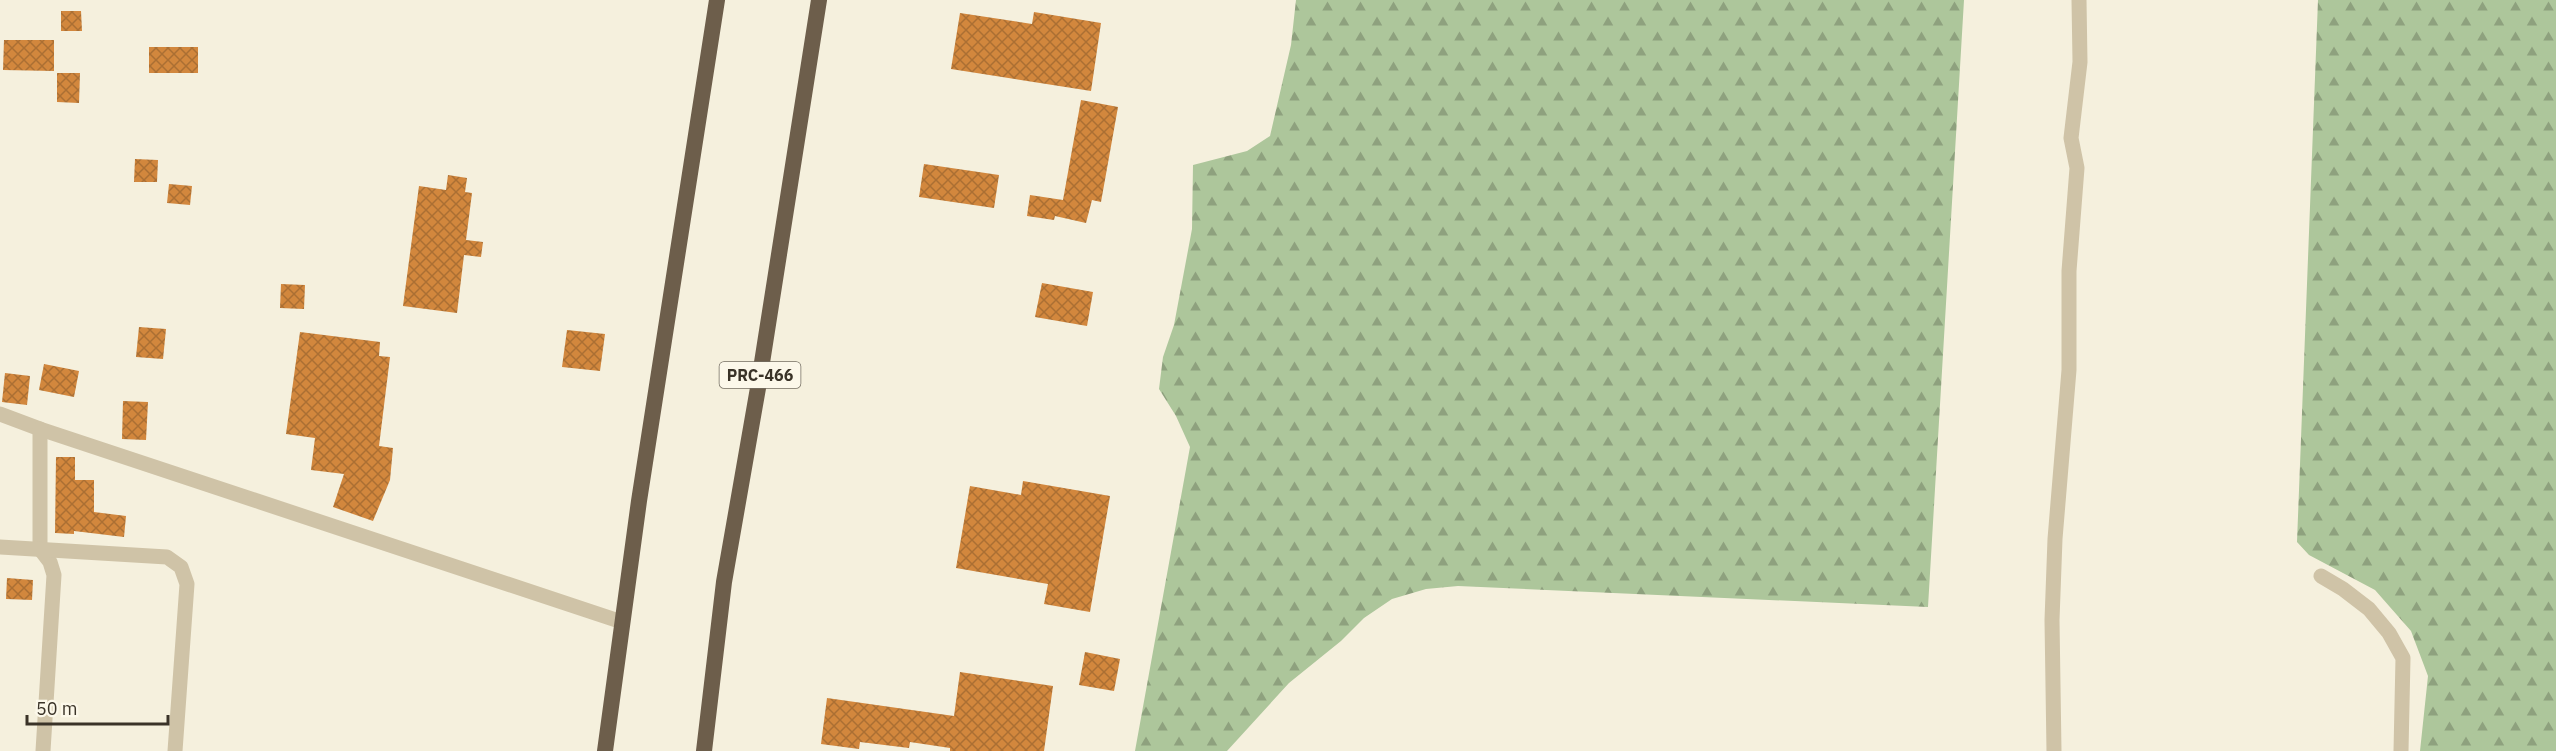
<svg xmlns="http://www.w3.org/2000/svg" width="2556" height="751" viewBox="0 0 2556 751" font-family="'IBM Plex Sans',sans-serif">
<defs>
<pattern id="forest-firs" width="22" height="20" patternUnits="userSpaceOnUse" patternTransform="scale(1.5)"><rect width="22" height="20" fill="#adc69b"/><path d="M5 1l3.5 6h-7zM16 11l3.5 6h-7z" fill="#8ea17e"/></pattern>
<pattern id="building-cross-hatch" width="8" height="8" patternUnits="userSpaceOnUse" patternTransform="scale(1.5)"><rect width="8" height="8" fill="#d2873d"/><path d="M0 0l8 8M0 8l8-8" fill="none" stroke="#ab6f33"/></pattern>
</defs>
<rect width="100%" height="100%" fill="#f5f0dd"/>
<g fill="url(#forest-firs)">
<polygon points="1296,0 1964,0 1928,607 1458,586 1426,589 1392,599 1364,618 1341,641 1289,683 1227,751 1135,751 1190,447 1176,416 1159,389 1163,357 1174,325 1192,229 1193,165 1247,151 1270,136 1291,45"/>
<polygon points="2318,0 2556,0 2556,751 2420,751 2428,676 2411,631 2375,590 2309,555 2297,542"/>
</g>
<g fill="url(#building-cross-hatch)">
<polygon points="61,11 81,11 82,31 61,31"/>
<polygon points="1034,12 1101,23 1091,91 951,69 960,13 1032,24"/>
<polygon points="4,40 54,40 54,71 3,70"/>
<rect x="149" y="47" width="49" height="26"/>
<polygon points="57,73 80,73 79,103 57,102"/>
<polygon points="1081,100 1118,107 1101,202 1092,200 1086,223 1055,216 1054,220 1027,216 1030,195 1063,200"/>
<polygon points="135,159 158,160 157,182 134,182"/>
<polygon points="924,164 999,175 994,208 919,197"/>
<polygon points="448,175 467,178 465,192 472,193 466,240 483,242 481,257 464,255 457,313 403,306 419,186 446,190"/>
<polygon points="169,184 192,186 190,205 167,203"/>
<polygon points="1042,283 1093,292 1087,326 1035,317"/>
<polygon points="281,284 305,285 304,309 280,308"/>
<polygon points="139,327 166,329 163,359 136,357"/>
<polygon points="567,330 605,334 600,371 562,367"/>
<polygon points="300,332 380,342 379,356 390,357 379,446 393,448 390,480 373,521 333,507 344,474 311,470 315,438 286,434"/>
<polygon points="44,364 79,371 74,397 39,390"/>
<polygon points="5,373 30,376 27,405 2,402"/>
<polygon points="123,401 148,402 146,440 122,439"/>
<polygon points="56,457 75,457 75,480 94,480 94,512 126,516 124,537 74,531 74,534 55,533"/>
<polygon points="1023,481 1110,496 1090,612 1044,604 1048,584 956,568 970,486 1021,495"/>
<polygon points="7,578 33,580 32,600 6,599"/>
<polygon points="1085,652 1120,659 1114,691 1079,685"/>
<polygon points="960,672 1053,686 1044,751 950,751 950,748 910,742 909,748 860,742 859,749 821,744 827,698 954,716"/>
</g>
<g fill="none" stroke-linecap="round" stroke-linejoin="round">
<g stroke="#cfc3a7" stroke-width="15">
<polyline points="0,414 40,429 622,622"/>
<polyline points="40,429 40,549 50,562 54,575 43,751"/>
<polyline points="0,547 167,557 181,567 187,584 175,751"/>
<polyline points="2321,576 2343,589 2369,609 2389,633 2403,658 2401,751"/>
<polyline points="2054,751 2052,620 2055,539 2069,370 2069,271 2077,168 2071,138 2080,62 2079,0"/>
</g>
<g stroke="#6d5e4b" stroke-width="16">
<polyline points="605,751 639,501 717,0"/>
<polyline points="704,751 724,582 758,388 819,0"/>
</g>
</g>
<g text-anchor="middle" stroke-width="6" stroke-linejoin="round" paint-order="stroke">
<rect fill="#fcf8ea" stroke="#746e62" stroke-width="1.5" x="719.5" y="362" width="81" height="26" rx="4.5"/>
<g font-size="16" font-weight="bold" fill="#3a3328">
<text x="760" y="381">PRC-466</text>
</g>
</g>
<path d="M27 715v9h141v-9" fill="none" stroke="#3a3328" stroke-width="3"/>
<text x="36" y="715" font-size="18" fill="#3a3328" stroke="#fcf8ea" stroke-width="4.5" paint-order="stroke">50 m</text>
</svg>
